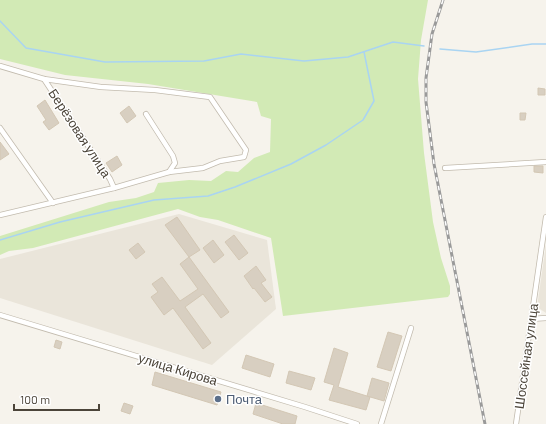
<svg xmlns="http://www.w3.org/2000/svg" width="546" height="424" viewBox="0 0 546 424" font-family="Barlow,sans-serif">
<rect width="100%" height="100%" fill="#f6f3ec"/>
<g fill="#eae5da">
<polygon points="179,214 267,240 276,309 212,365 0,298 0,259"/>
<polygon points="546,245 546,313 537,307"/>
</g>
<polygon fill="#d2eab5" points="0,0 428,0 421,40 418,79 424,153 433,222 441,258 450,286 450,294 448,297 283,316 271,238 218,220 200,217 178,209 33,248 9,251 0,255 0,236 109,202 136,198 154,192 158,183 189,180 211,181 226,171 238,172 254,158 270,152 271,119 261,116 257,102 148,84 65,75 0,59"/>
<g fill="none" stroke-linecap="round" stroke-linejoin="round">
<g stroke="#a9d4f2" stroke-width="1.5">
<polyline points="0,21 26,48 105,62 204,61 241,54 304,61 348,57 393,42 424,46"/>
<polyline points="440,49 476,52 532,44 546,44"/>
<polyline points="0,240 60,222 154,200 208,196 235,187 291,164 326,145 363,120 374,101 364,52"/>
</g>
</g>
<g fill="#d8cfc1" stroke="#d3c7b4">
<polygon points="538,88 545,89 545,95 538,95"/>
<polygon points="45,100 59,123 49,130 43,122 46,120 37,106"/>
<polygon points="129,106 136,116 127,123 120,113"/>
<polygon points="520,113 526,113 525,120 520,120"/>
<polygon points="0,142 9,154 0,160"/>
<polygon points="117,156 122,165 112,172 106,163"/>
<polygon points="534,166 543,166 543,173 534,172"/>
<polygon points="177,217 200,250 189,257 165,225"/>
<polygon points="234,235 248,253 239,260 225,242"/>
<polygon points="213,240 224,255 214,263 203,248"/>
<polygon points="138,243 145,252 136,259 129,250"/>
<polygon points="189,257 229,312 221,318 203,294 185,307 211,343 203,349 173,308 164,315 151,297 158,292 152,284 162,277 180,301 198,289 180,264"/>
<polygon points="256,266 266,280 261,283 272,297 265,302 254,288 253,289 244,276"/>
<polygon points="388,332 402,336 391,371 377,367"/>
<polygon points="56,340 62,342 60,349 54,347"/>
<polygon points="334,348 348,353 338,387 370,397 366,410 329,400 334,385 324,382"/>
<polygon points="246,355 274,364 270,377 242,368"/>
<polygon points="289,371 315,378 311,390 286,383"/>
<polygon points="155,372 221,392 217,405 152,385"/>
<polygon points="372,378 389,383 384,401 367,396"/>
<polygon points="124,403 133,406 130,414 121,411"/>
<polygon points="256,403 297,416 295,424 283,424 253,414"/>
</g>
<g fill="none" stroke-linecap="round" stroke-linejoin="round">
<defs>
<g id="street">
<polyline points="0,66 44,79 101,87 155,90 210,97 246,150 244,157 220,161 203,168 169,172 114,188 0,215"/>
<polyline points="44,79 110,179 114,188"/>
<polyline points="146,114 173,156 175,163 169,172"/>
<polyline points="0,128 53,203"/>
<polyline points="445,168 546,162"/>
<polyline points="0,315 305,407 357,424"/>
<polyline points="531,319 546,318"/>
<polyline points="381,424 411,328"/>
<polyline points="516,424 546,217"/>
</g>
</defs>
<use href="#street" stroke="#c2bbae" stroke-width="6"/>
<use href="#street" stroke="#fff" stroke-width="4.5"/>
<defs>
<polyline id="rail" points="443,0 432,34 426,78 426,102 434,164 485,424"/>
</defs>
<use href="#rail" stroke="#9a9a9a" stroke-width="3"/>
<use href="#rail" stroke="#fff" stroke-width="1.5" stroke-dasharray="4.5" stroke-linecap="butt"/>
</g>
<circle fill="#5c6f8a" stroke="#fff" stroke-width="1.5" cx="218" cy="399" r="4"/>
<g text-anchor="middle" stroke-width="3" stroke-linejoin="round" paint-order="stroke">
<g font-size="13" fill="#4b4439" stroke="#fff">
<text transform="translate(80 133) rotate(57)" y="5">Берёзовая улица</text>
<text transform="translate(526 356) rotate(-82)" y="5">Шоссейная улица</text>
<text transform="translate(178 369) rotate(17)" y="5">улица Кирова</text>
</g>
<g font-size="13" fill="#4e5e75" stroke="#fff" text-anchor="start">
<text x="226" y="404">Почта</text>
</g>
</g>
<path d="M14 404v6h85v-6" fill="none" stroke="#4b4439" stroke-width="2"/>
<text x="20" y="404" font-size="12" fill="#4b4439" stroke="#ffffff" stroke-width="3" paint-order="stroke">100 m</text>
</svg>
